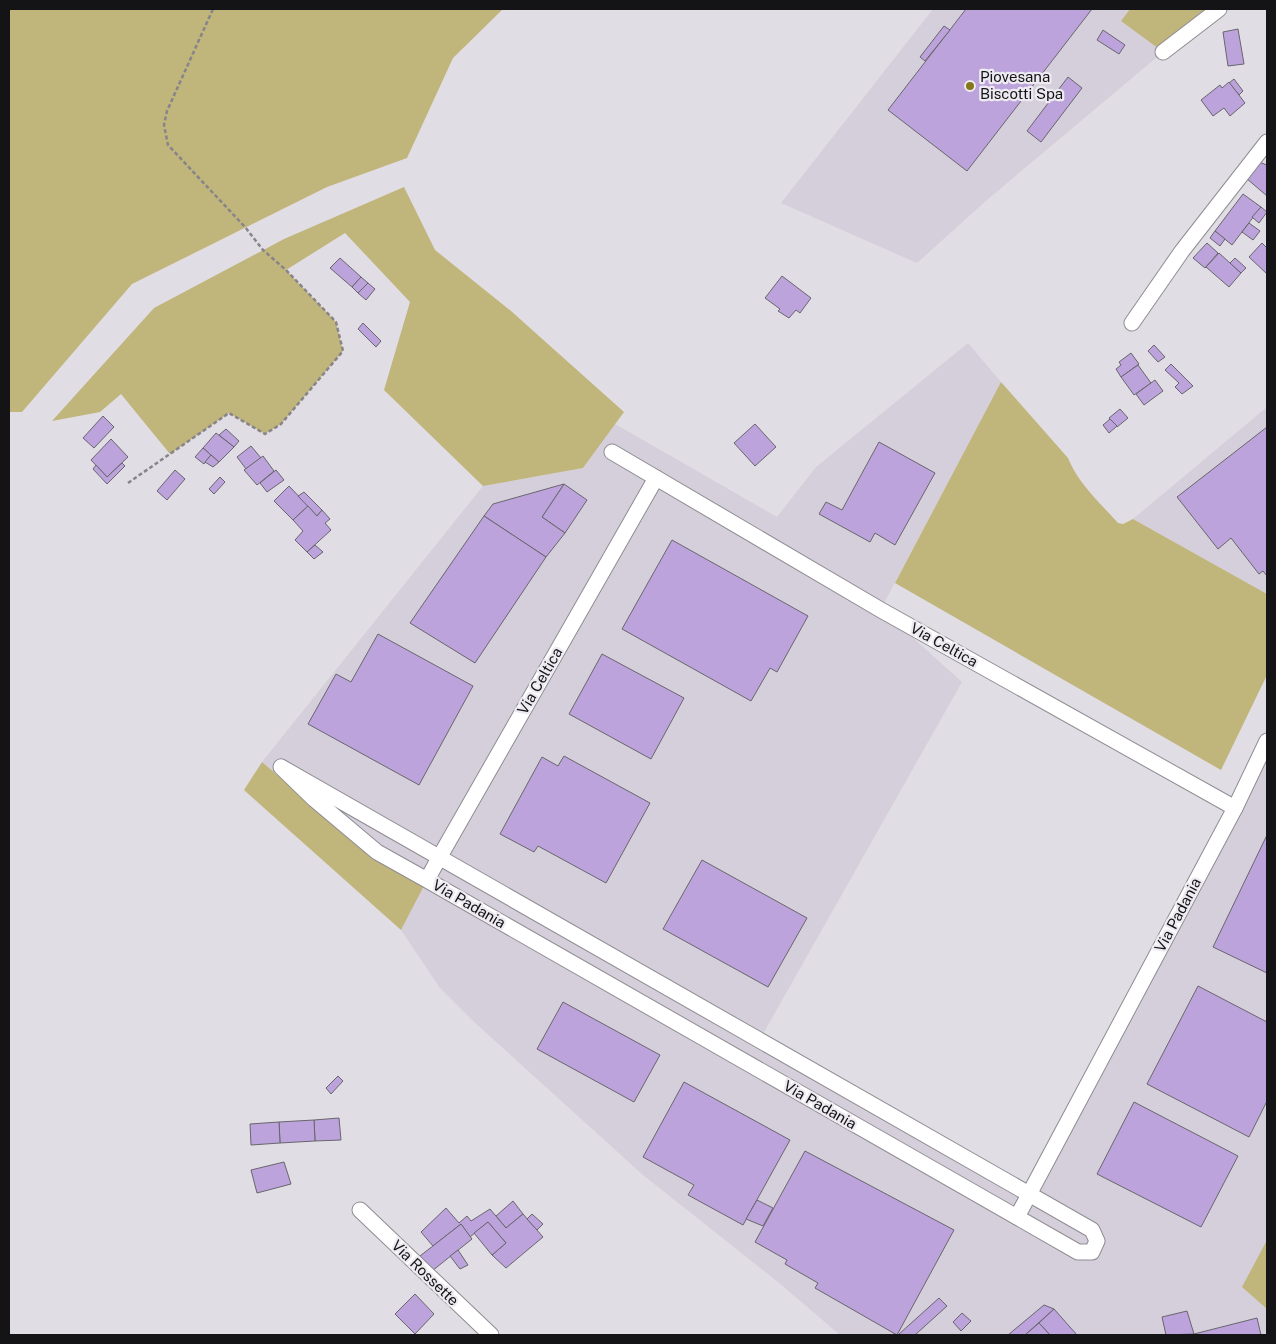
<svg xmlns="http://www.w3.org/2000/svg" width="1276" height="1344" viewBox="0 0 1276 1344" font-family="'Public Sans',sans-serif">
<rect width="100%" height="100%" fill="#e0dde4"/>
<g fill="#d5cfdc">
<polygon points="933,9 1130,9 1121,21 1163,52 987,200 917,263 781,203"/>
<polygon points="968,343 1001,382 881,609 962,682 759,1041 1030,1195 1267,741 1267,1335 840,1335 778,1282 643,1175 472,1020 440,988 401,930 427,880 365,850 262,762 483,486 583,468 615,424 777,517 816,467"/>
<polygon points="1267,407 1267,594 1133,519"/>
</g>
<g fill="#c0b57b">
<polygon points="9,9 503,9 453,58 407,158 327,187 132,284 22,412 9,412"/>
<polygon points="1130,9 1219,9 1163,52 1121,21"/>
<polygon points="404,187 435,250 511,311 624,412 583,468 483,486 384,390 410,302 345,233 286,270 336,322 343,351 281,424 265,434 229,413 170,454 121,394 100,412 52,421 154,308 284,239"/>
<path d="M1001,382L1068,458C1078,483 1100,503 1118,523L1123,524L1133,519L1267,594V675L1221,770L895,583Z"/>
<polygon points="262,762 365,850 427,880 401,930 244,790"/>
<polygon points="1267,1240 1267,1309 1242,1287"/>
</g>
<g fill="#bca3db" stroke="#68666c">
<polygon points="966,9 1092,9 967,171 888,110"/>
<polygon points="944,26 950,30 925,61 920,57"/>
<polygon points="1238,29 1244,64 1228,66 1223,32"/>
<polygon points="1103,30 1125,45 1119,54 1097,40"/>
<polygon points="1068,77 1082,88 1041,142 1027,131"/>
<polygon points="1234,79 1243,91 1239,95 1229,83"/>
<polygon points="1229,82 1245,103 1230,116 1224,108 1213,116 1201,100 1220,85 1222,88"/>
<polygon points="1259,162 1267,165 1267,196 1246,178"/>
<polygon points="1243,194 1261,207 1232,245 1215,231"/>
<polygon points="1261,207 1267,212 1259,223 1252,217"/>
<polygon points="1249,223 1260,231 1253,240 1242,232"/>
<polygon points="1215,231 1225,239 1220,246 1210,238"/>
<polygon points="1207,243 1218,253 1205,268 1193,258"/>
<polygon points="1262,243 1267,248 1267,274 1249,257"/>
<polygon points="1219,253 1241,273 1229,287 1206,267"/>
<polygon points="340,258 361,277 352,287 330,268"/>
<polygon points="1235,258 1246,268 1241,273 1230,263"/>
<polygon points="782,276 811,298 800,313 796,310 789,318 778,311 780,309 765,298"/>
<polygon points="361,277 368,283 358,293 352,287"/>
<polygon points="368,283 375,289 366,300 358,293"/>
<polygon points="363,323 381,341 376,347 358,329"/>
<polygon points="1154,345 1165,357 1158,362 1148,351"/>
<polygon points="1131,353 1139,364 1121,377 1116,369 1121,365 1119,362"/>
<polygon points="1171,364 1193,386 1182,394 1175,387 1179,383 1165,370"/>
<polygon points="1138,365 1151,383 1134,395 1121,377"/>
<polygon points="1155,380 1163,391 1144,405 1136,394"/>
<polygon points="1120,409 1128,418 1117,427 1109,418"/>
<polygon points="103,416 114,427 94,448 83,438"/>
<polygon points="1110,419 1117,426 1109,433 1103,425"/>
<polygon points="755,424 776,447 755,466 734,443"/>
<polygon points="1267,427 1267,576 1263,571 1259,574 1231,538 1218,549 1177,497"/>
<polygon points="226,429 239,441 234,447 219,435"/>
<polygon points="216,433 234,447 219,462 203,448"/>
<polygon points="111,439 128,457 107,477 91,460"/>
<polygon points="879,442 935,473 895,545 875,533 870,542 819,514 826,502 842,510"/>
<polygon points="251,446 261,458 246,469 237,457"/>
<polygon points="203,448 211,455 204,464 195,457"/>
<polygon points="211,455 219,462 213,467 205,462"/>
<polygon points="263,456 274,471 257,485 244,470"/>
<polygon points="122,463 125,466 107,484 93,469 96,465 107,477"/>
<polygon points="175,470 185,479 167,500 157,491"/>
<polygon points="276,470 284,480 267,492 260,483"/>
<polygon points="220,477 225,482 214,494 209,489"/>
<polygon points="564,484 587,500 565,533 542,517"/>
<polygon points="564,484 542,517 565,533 546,557 484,516 493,504"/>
<polygon points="289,486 308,506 293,520 274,501"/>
<polygon points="304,492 322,510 317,516 298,496"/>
<polygon points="308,506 317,516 322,510 330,519 325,523 331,530 307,552 295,540 303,531 293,520"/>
<polygon points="484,516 546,557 475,663 410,623"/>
<polygon points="672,540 808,616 777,672 770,668 751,701 622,629"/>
<polygon points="315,545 323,552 314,559 307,552"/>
<polygon points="378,634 473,686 419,785 308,724 336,674 351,682"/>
<polygon points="602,654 684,698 651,759 569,714"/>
<polygon points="564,756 650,803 606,883 538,846 534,852 500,834 542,757 558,766"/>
<polygon points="1267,835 1267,973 1213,947"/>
<polygon points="702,860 807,918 768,987 663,929"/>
<polygon points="1198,986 1267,1022 1267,1101 1249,1137 1147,1084"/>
<polygon points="563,1002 660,1055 634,1102 537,1049"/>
<polygon points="338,1076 343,1081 331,1094 326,1088"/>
<polygon points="684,1082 790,1140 743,1225 688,1195 694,1185 643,1157"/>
<polygon points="1134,1102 1238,1156 1201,1227 1097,1174"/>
<polygon points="339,1118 341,1140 315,1141 314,1120"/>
<polygon points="314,1120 315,1141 280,1143 279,1122"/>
<polygon points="279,1122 280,1143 251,1145 250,1124"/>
<polygon points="805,1151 954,1230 897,1335 815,1288 818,1283 785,1264 787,1260 755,1242"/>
<polygon points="284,1162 291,1184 257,1193 251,1170"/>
<polygon points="757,1200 773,1208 763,1226 746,1219"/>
<polygon points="513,1201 523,1214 506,1228 496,1216"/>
<polygon points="446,1208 459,1223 467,1216 471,1221 490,1209 506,1228 523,1214 543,1237 506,1268 492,1255 506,1243 488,1222 470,1237 461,1224 433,1246 421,1232"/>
<polygon points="532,1214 543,1224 537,1230 527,1219"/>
<polygon points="488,1222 506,1243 492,1255 474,1233"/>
<polygon points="461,1224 472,1239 432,1271 420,1256"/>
<polygon points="458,1250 468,1265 460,1269 450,1256"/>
<polygon points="415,1294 434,1314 415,1334 395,1314"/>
<polygon points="939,1298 947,1306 915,1335 898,1335"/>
<polygon points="1044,1305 1054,1309 1025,1335 1008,1335"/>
<polygon points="1054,1309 1077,1335 1050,1335 1039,1323"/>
<polygon points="1187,1311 1194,1334 1166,1335 1162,1317"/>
<polygon points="962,1313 971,1321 961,1331 953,1322"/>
<polygon points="1257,1318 1261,1335 1194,1335 1194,1334"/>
<polygon points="1039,1323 1050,1335 1025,1335"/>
</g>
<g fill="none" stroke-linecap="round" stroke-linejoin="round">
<defs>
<g id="minor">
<polyline points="1163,52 1219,9"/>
<polyline points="1132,323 1182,251 1267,142"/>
<polyline points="612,452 881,610 1235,808"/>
<polyline points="427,880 377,852 314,799 281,767 1092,1230 1097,1241 1092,1252 1078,1252 427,880 439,858 656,478"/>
<polyline points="360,1210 491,1335"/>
<polyline points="1017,1217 1235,808 1267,741"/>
</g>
</defs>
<use href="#minor" stroke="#8f8c92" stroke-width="17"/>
<polyline stroke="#87848a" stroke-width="2.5" stroke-dasharray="4 2.5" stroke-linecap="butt" points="128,483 229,413 265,434 281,424 343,351 336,322 286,270 263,250 245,227 168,145 164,125 167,111 213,9"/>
<use href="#minor" stroke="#fff" stroke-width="15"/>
</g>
<circle fill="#86771a" stroke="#edebf1" stroke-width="2" cx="970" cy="86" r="5"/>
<g text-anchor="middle" stroke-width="4.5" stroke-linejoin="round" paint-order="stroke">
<g font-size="15" fill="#141316" stroke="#edebf1" text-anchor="start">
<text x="980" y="82">Piovesana<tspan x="980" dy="17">Biscotti Spa</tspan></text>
</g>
<g font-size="15" fill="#141316" stroke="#edebf1">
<text transform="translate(944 645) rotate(29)" y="5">Via Celtica</text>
<text transform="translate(540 681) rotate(-60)" y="5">Via Celtica</text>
<text transform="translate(469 904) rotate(30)" y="5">Via Padania</text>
<text transform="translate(1178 915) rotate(-62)" y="5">Via Padania</text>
<text transform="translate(820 1105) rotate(30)" y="5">Via Padania</text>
<text transform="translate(425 1273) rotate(44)" y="5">Via Rossette</text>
</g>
</g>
<rect width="1276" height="1344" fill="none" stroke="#141316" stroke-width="20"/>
</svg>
